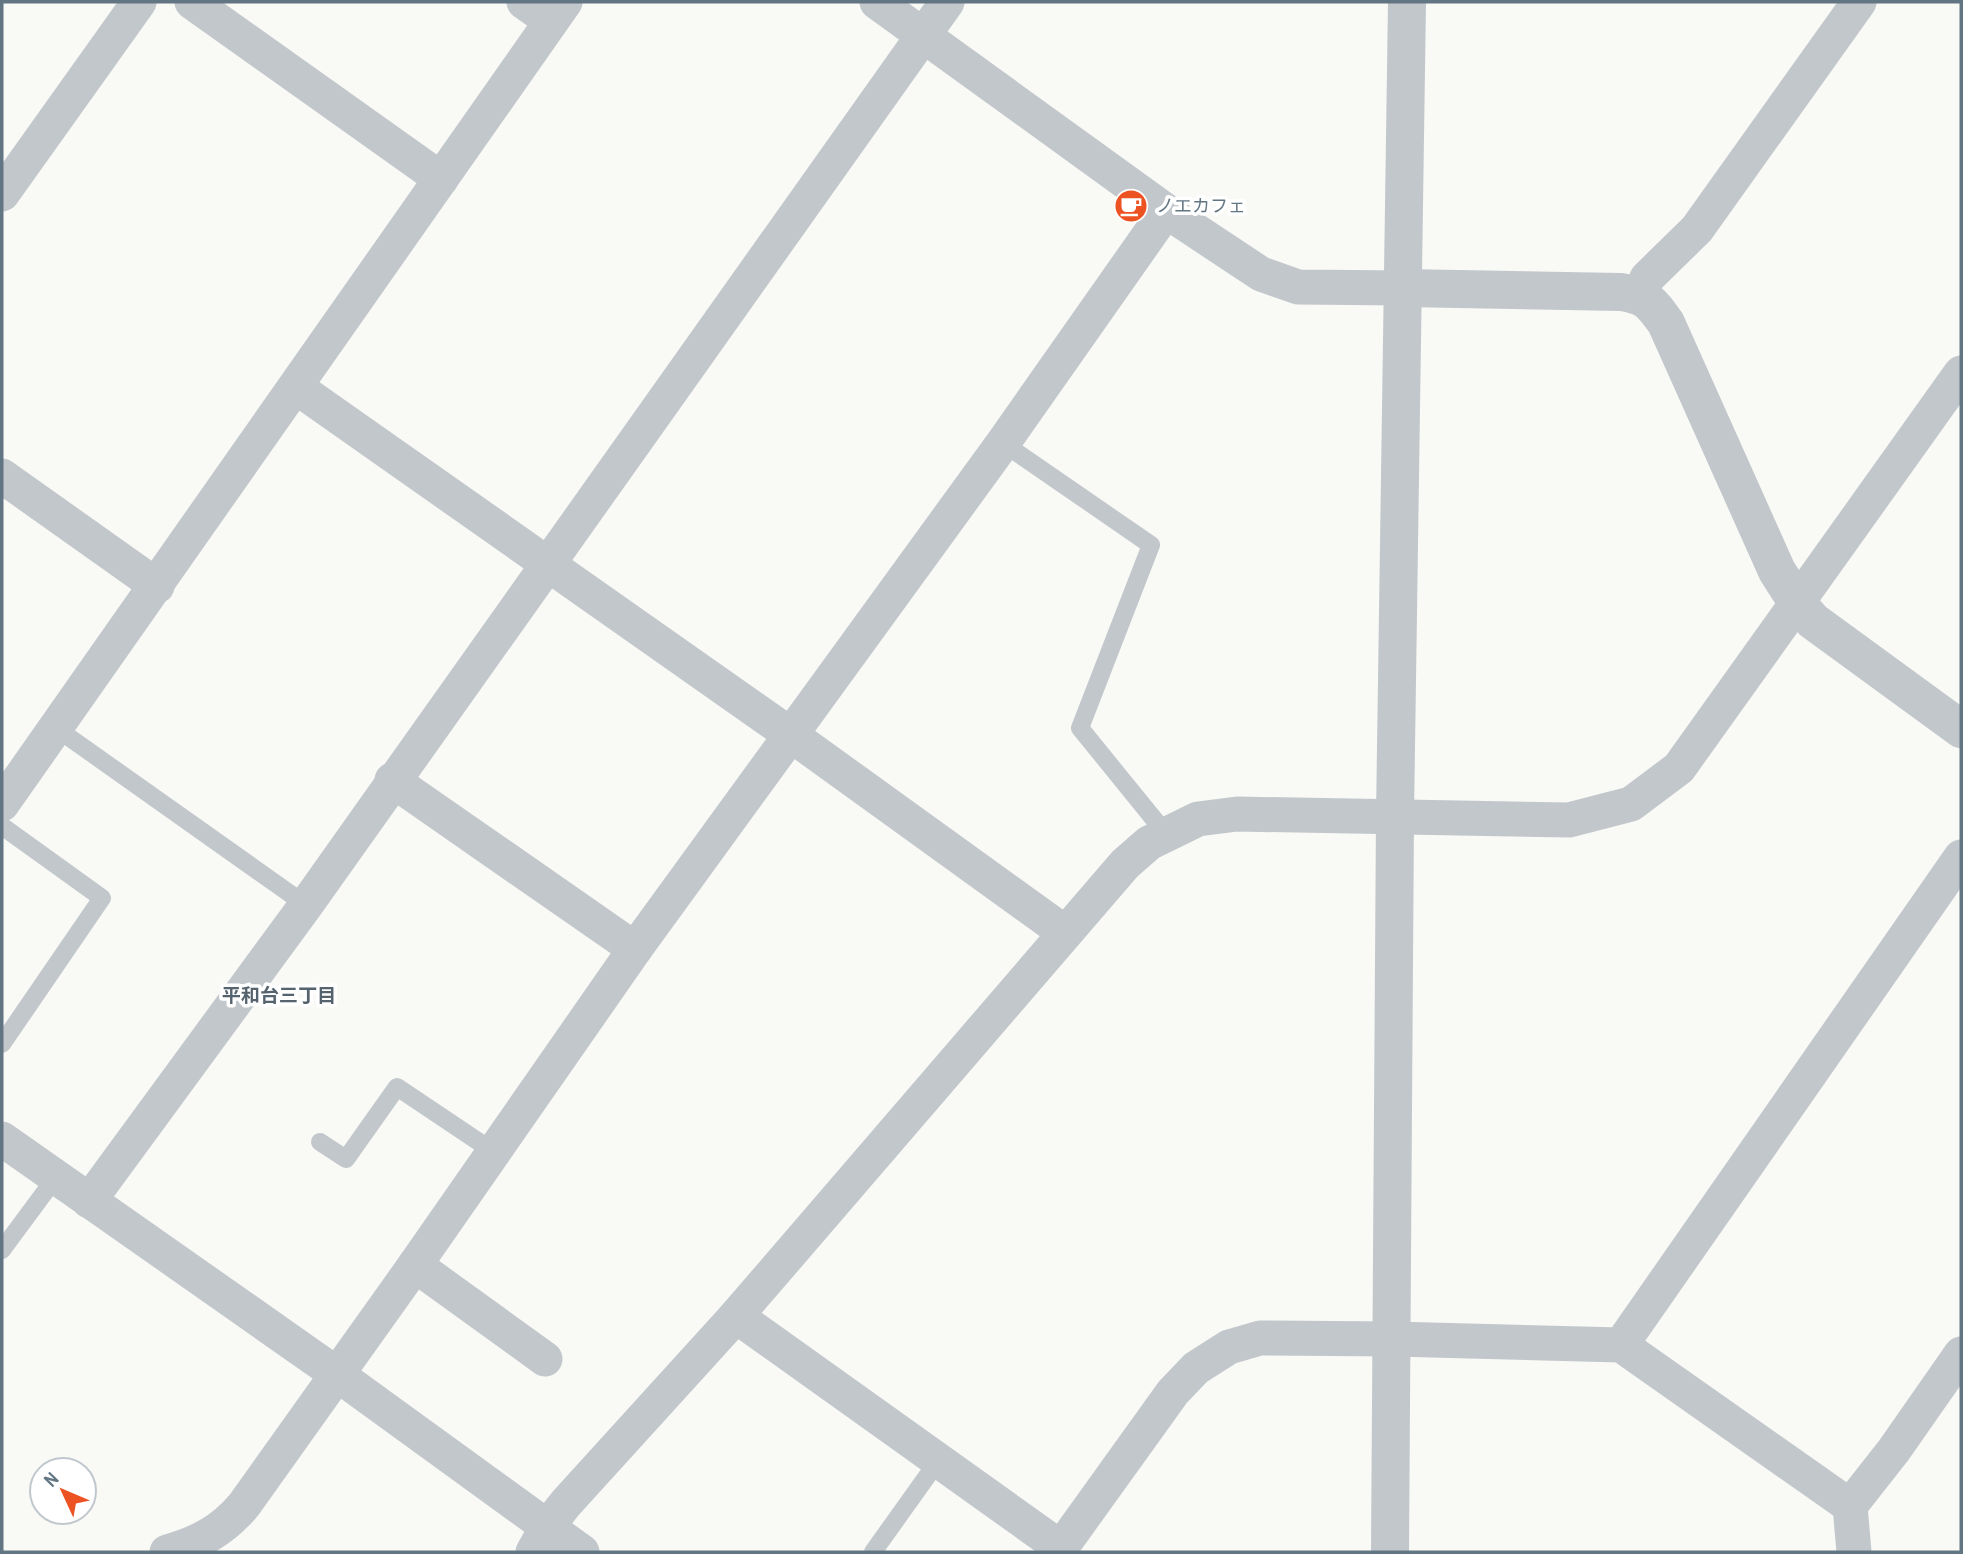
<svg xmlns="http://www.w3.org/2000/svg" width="1963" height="1554" viewBox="0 0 1963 1554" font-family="'Archivo Narrow','Noto Sans JP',sans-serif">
<rect width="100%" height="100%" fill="#f9f9f6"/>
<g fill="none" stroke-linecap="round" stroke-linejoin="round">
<g stroke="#c2c7cb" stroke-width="18">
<polyline points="1003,443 1151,545 1080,728 1166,834"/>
<polyline points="56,728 306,905"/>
<polyline points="2,826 102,898 2,1044"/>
<polyline points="320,1142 346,1159 397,1087 494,1152"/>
<polyline points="2,1250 56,1177"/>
<polyline points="873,1552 938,1461"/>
</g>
<g stroke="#c2c7cb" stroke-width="35">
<polyline points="192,2 441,179"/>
<polyline points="524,2 551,21"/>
<polyline points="877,2 1166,211 1261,274 1298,287 1403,288"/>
<polyline points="2,194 139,2"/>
<polyline points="1640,295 1647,278 1697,229 1859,2"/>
<polyline points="296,387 791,735 1064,932"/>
<polyline points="2,476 157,586"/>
<polyline points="392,780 635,949"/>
<polyline points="2,804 565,2"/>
<polyline points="2,1139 338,1375 582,1552"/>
<polyline points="89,1201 306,905 947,2"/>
<polyline points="415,1265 545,1359"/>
<polyline points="736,1316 1061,1548"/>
<polyline points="1621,1345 1961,857"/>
<path d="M167,1552C199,1543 222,1531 244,1505L415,1265L635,949L1003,443L1166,211"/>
<polyline points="533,1552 547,1527 566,1503 736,1316 1125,864 1149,843 1198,819 1237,814 1569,820 1631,804 1679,768 1961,373"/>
<polyline points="1058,1552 1173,1392 1196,1368 1229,1347 1260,1338 1393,1339 1621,1345 1850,1506"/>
<polyline points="1854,1552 1850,1506 1894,1450 1961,1354"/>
</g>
<g stroke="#c2c7cb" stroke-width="38">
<path d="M1403,288L1621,292C1647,296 1651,302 1666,323L1777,571L1798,604L1813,621L1961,729"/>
<polyline points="1390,1552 1395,816 1407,2"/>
</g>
</g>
<defs>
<symbol id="cafe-disc" viewBox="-11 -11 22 22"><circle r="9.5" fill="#ed5222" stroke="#fff"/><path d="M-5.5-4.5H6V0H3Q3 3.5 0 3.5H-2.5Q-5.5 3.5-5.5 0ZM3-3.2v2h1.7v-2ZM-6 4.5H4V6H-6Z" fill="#fff"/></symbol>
</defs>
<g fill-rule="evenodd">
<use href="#cafe-disc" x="1112" y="187" width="38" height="38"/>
</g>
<g text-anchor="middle" stroke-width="7" stroke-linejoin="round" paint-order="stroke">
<g font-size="18" fill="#627583" stroke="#fff" text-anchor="start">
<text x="1156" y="212">ノエカフェ</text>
</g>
<g font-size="19" font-weight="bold" fill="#55636e" stroke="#fff">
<text x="279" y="1002">平和台三丁目</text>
</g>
</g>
<rect width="1963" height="1554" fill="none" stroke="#627583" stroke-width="7"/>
<g transform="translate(63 1491) rotate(314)"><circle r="33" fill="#ffffff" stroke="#c0c8cd" stroke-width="2"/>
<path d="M0-5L12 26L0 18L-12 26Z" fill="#ed5222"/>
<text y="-10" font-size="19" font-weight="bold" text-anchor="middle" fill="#627583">N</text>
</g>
</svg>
